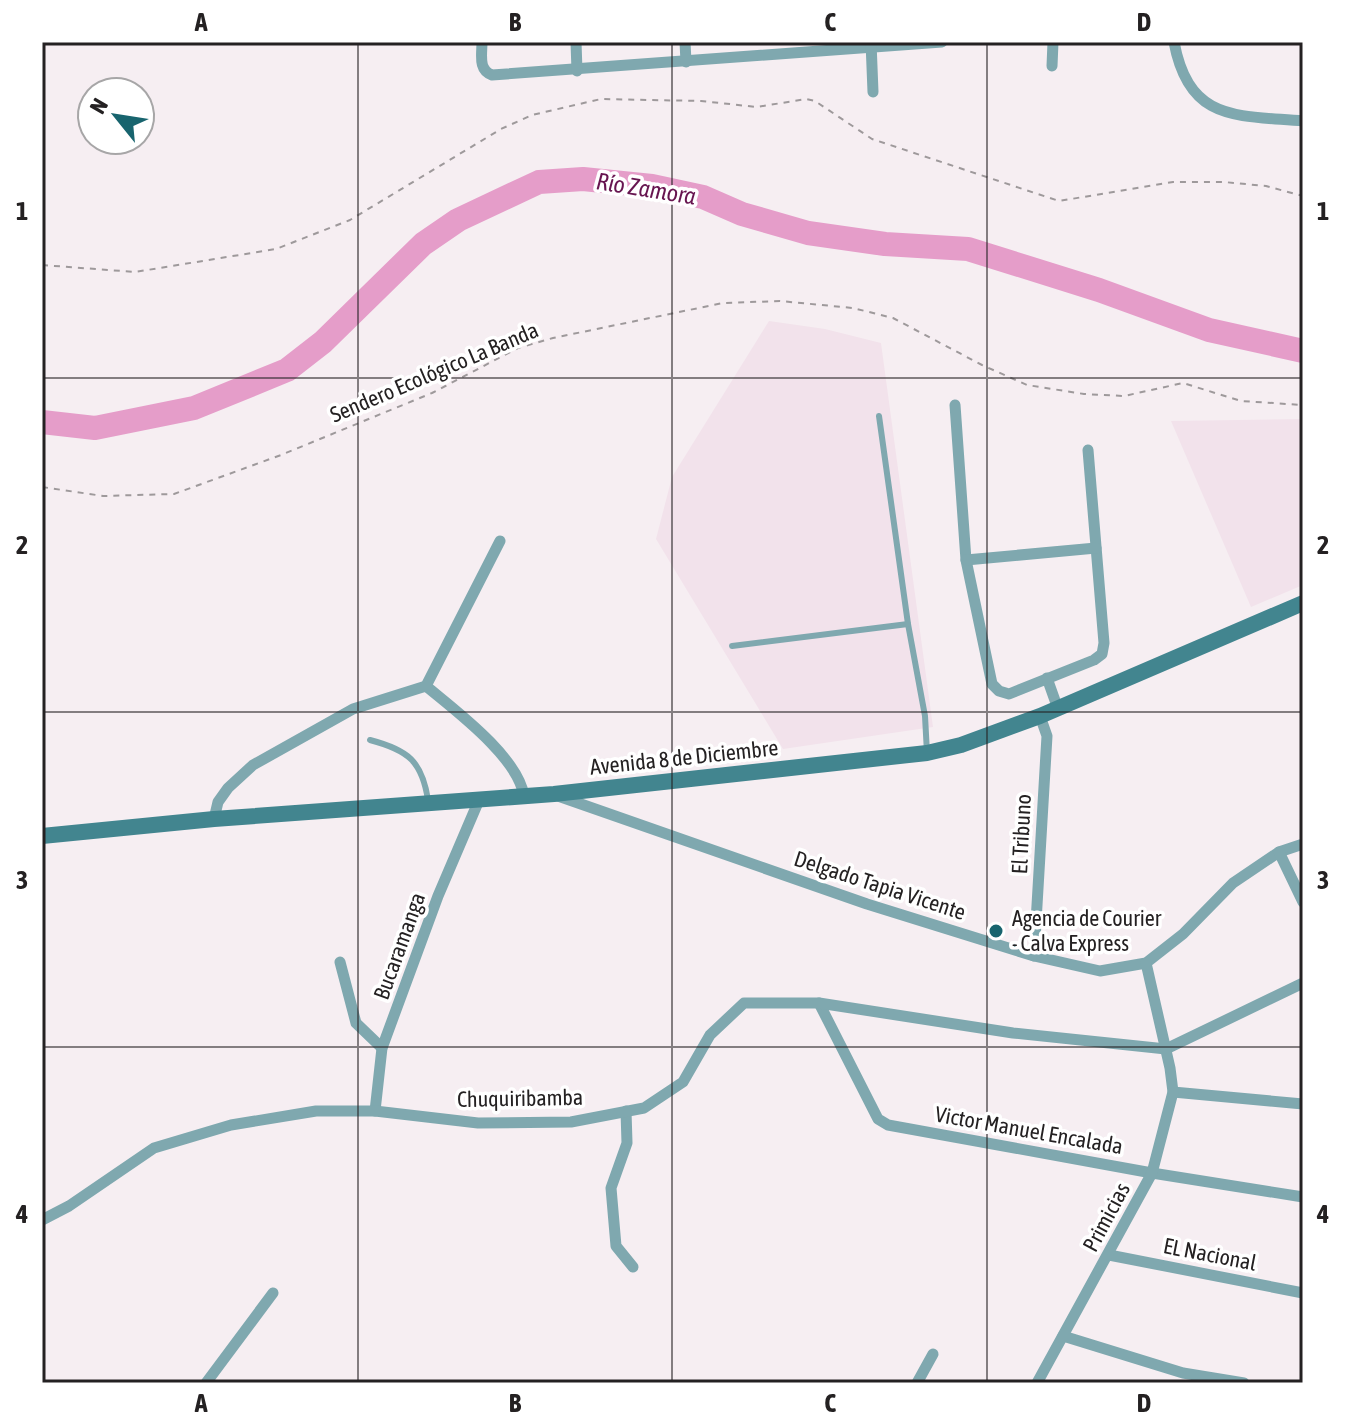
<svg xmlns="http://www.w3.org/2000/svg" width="1345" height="1425" viewBox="0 0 1345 1425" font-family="'Asap Condensed',sans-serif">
<rect width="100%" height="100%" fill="#f6eef2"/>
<g fill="#f2e2eb">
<polygon points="769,321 825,329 881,343 933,727 783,749 656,539 672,477"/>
<polygon points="1303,419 1303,585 1251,607 1171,421"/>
</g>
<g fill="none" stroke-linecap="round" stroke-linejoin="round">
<polyline stroke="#e59dc9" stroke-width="24" points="42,422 95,428 194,408 287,370 323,342 423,244 458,220 539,182 583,179 652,186 703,197 742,214 808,233 885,244 968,249 1099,290 1209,330 1303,351"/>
<g stroke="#9e999b" stroke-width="2" stroke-dasharray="6 6" stroke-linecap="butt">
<polyline points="42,265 135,272 276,249 350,220 501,129 532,115 601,99 701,101 757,107 806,99 815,101 872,139 1059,201 1173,182 1224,182 1266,186 1303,196"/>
<polyline points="42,487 103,496 174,494 281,455 432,393 518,348 553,338 723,303 780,301 853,308 893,318 982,365 1027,385 1084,394 1124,396 1183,383 1241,401 1303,405"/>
</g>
<g stroke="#7fa8af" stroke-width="6">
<polyline points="879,416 908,624 925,716 927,753"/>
<polyline points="732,646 908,624"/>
<path d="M370,740C408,750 422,761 428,800"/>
</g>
<g stroke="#7fa8af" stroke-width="11">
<path d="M482,42C482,55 478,70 492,75L942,42"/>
<polyline points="576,42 577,71"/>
<polyline points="685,42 686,62"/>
<polyline points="871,42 873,92"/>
<path d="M1174,42C1189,122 1236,115 1303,121"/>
<polyline points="1052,66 1053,42"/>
<polyline points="955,405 966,560 992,684 999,691 1009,694 1094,660 1102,654 1104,643 1088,450"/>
<polyline points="966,560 1096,548"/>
<polyline points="1047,678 1058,709"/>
<path d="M426,686C456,711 518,757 524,796"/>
<polyline points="558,796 867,904 1034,956 1100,971 1146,963 1183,934 1233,883 1279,852 1303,844"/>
<polyline points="214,819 218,802 228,788 253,765 353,709 426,686 500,541"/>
<polyline points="1279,852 1303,902"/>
<polyline points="1034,956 1047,736 1040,716"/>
<polyline points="340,962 356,1023 382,1048"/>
<polyline points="819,1003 878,1119 888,1125 1152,1173 1303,1197"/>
<polyline points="1166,1049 1303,983"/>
<polyline points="1173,1092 1303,1104"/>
<polyline points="375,1111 382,1048 438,896 479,800"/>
<polyline points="626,1111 627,1143 611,1188 616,1246 633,1267"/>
<polyline points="42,1220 69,1206 154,1148 231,1125 316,1111 375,1111 478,1123 571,1122 644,1108 683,1082 710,1035 744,1003 819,1003 1013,1033 1166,1049"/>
<polyline points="1109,1255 1303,1293"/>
<polyline points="1063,1336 1183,1373 1244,1383"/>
<polyline points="206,1383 273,1293"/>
<polyline points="917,1383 933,1354"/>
<polyline points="1037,1383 1152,1173 1173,1092 1170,1068 1146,963"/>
</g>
<polyline stroke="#42858f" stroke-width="16" points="42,836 214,819 554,794 927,753 961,745 1040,716 1303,603"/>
</g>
<path fill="none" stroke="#242122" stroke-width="2" stroke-opacity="0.55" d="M358,42V1383M672,42V1383M987,42V1383M42,378H1303M42,712H1303M42,1047H1303"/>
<circle fill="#18646e" stroke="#fff" stroke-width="3" cx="996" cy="931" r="8"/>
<g text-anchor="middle" stroke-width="7" stroke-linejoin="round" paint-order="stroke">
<g font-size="22" fill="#242122" stroke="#fff">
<text transform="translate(434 372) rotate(-23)" y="8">Sendero Ecológico La Banda</text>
<text transform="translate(684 757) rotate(-6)" y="8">Avenida 8 de Diciembre</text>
<text transform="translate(1021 834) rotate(-87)" y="8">El Tribuno</text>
<text transform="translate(880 885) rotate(18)" y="8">Delgado Tapia Vicente</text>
<text transform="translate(399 946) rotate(-70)" y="8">Bucaramanga</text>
<text transform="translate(520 1098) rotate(-1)" y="8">Chuquiribamba</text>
<text transform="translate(1029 1130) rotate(10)" y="8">Victor Manuel Encalada</text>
<text transform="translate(1106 1217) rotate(-62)" y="8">Primicias</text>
<text transform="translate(1210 1254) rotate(11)" y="8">EL Nacional</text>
</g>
<g font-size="22" fill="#242122" stroke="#fff" text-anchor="start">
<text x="1012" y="926">Agencia de Courier<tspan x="1012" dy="25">- Calva Express</tspan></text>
</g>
<g font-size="24" font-style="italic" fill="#671550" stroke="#fff">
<text transform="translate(646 189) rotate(9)" y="8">Río Zamora</text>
</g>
</g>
<rect width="1345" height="1425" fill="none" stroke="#ffffff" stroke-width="88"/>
<g transform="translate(116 116) rotate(300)"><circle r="38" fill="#ffffff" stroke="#a7a6a7" stroke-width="2"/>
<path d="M0-6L14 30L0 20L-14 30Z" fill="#18646e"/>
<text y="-12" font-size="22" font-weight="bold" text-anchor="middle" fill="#242122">N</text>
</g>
<rect x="44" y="44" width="1257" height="1337" fill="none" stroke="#242122" stroke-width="3"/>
<g font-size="26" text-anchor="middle" font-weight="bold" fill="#242122">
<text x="201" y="31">A</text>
<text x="515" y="31">B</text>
<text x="830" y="31">C</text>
<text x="1144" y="31">D</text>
<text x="22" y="220">1</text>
<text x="1323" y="220">1</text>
<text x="22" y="554">2</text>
<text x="1323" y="554">2</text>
<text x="22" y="889">3</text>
<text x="1323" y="889">3</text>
<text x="22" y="1223">4</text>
<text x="1323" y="1223">4</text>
<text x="201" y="1412">A</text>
<text x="515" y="1412">B</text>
<text x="830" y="1412">C</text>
<text x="1144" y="1412">D</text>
</g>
</svg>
